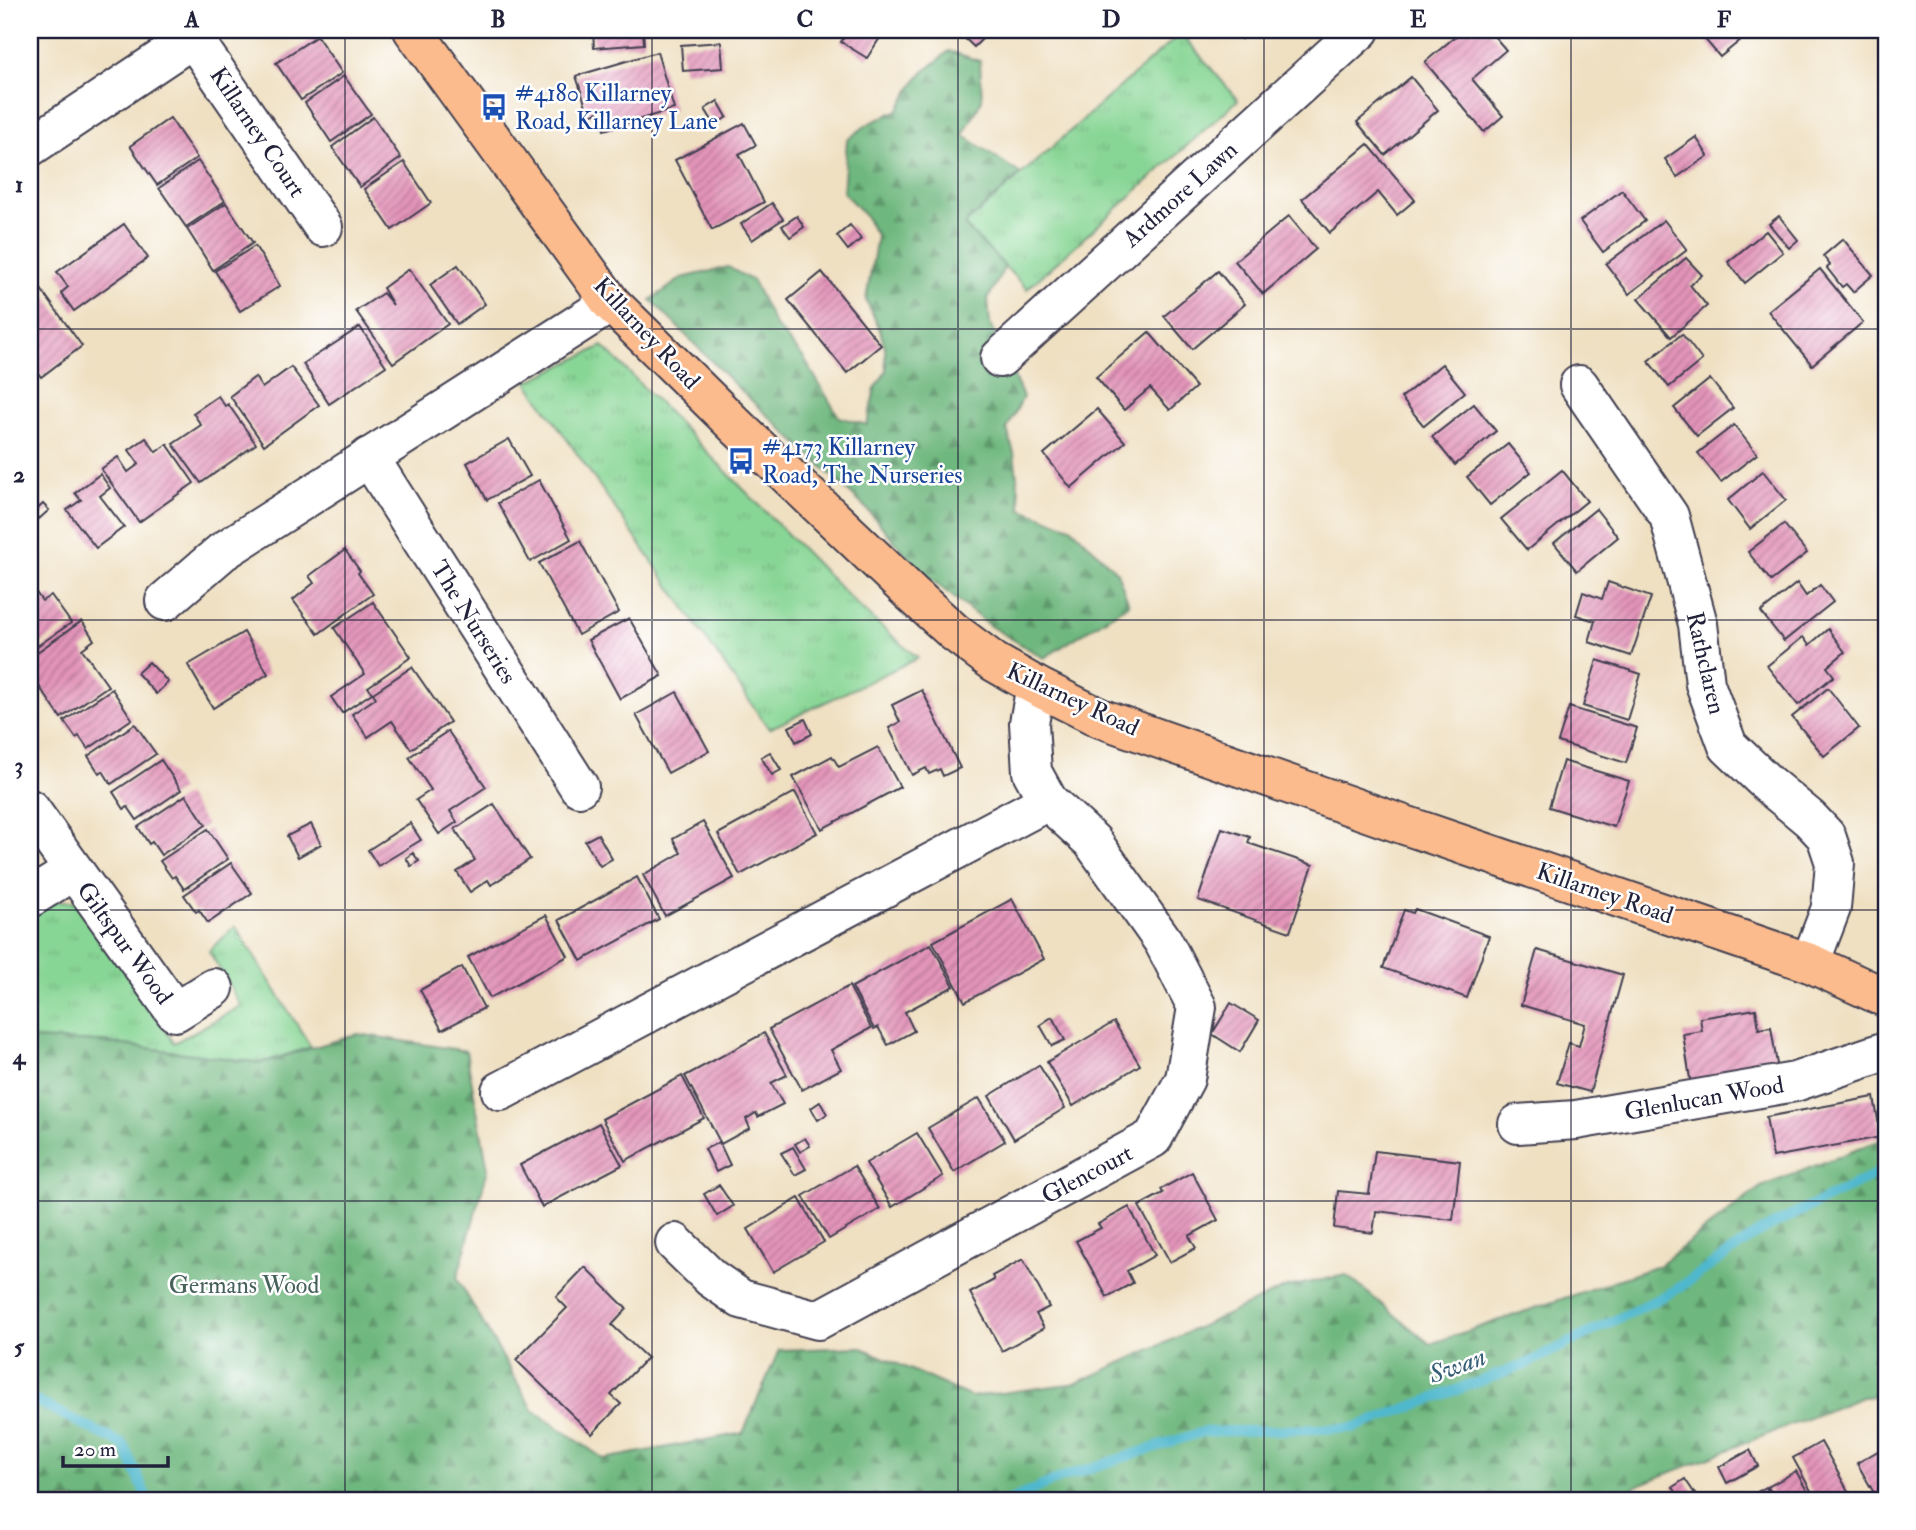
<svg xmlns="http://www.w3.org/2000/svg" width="1916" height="1530" viewBox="0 0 1916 1530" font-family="'IM FELL Double Pica',serif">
<defs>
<pattern id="grass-tufts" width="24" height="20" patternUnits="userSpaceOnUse" patternTransform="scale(1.75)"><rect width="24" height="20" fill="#88d695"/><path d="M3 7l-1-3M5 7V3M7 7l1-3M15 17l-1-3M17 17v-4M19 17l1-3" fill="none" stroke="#75b781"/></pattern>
<pattern id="forest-firs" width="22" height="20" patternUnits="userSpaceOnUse" patternTransform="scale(1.75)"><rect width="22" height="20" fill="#6eb77e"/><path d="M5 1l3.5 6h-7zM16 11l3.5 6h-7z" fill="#5a9468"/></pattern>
<pattern id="building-hatch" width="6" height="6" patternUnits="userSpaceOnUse" patternTransform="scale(1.75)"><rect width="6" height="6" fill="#e394b9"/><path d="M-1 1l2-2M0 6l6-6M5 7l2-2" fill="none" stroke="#b87898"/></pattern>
</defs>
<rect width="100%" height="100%" fill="#fff"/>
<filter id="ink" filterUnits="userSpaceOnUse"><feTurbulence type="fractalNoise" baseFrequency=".0143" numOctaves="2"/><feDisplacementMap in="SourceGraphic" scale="14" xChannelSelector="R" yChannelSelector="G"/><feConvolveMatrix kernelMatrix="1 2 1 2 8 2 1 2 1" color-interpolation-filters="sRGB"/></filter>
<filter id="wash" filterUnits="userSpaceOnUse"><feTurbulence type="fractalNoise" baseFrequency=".00686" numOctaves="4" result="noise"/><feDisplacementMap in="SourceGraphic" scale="28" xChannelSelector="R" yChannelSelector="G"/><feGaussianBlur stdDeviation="1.57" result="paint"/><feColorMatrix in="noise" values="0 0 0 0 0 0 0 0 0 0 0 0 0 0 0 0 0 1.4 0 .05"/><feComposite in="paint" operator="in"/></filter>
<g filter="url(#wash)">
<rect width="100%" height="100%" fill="#efe0c2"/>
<g fill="url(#grass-tufts)" stroke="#557c68" stroke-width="2">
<polygon points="1181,33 1238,100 1027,289 964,225"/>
<polygon points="603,346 860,608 918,658 769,729 527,382"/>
<polygon points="55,901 75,901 91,915 174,1043 241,1006 209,951 235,926 311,1047 261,1063 101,1042 30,1039 30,918"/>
</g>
<g fill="url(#forest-firs)" stroke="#486c5c" stroke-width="2">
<polygon points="949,51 980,61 982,100 963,135 1021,174 964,225 1005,266 988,299 990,324 1023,397 1007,429 1014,453 1021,509 1071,527 1117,572 1129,604 1044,658 990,626 919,570 867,509 733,383 651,300 682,278 728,267 753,281 774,324 803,357 839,417 867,425 875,389 886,371 885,348 880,330 866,300 877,237 866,217 843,192 847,140 868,124 898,110 919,76"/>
<polygon points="358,1034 466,1051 488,1169 457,1278 533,1410 604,1459 743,1433 779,1350 860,1347 971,1397 1077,1383 1287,1287 1346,1275 1430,1344 1658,1266 1761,1187 1886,1138 1886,1396 1862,1397 1636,1486 1619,1500 30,1500 30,1039 101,1042 261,1063"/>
</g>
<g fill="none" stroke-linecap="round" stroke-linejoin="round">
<g stroke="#4fb8cd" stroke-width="10">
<polyline points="30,1398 124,1445 148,1500"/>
<polyline points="1010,1500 1060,1478 1202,1432 1353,1428 1524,1365 1674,1291 1761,1231 1886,1169"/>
</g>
</g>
<g id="blocks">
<g fill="url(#building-hatch)">
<polygon points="593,30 643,30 644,44 594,48"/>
<polygon points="849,30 885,30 867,58 841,42"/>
<polygon points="956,30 991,30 974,47"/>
<polygon points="1233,30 1252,30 1241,39"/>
<polygon points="1463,30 1489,30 1506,50 1472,79 1503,116 1484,132 1425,62"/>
<polygon points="1697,30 1753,30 1720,57"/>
<polygon points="317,36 342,73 301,100 276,63"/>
<polygon points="721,42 723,68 683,71 681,45"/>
<polygon points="657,52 674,109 604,130 599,112 589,115 576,76"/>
<polygon points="344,76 371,114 331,142 305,103"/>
<polygon points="1411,77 1438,110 1385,155 1357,122"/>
<polygon points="718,101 727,117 715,125 705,109"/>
<polygon points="373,117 401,158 360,187 332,147"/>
<polygon points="170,118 197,158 157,185 130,146"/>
<polygon points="744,123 756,145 739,154 764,202 712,230 675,160"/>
<polygon points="1696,137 1708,156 1677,177 1665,159"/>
<polygon points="1368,144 1415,200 1397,215 1378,192 1330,233 1302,199"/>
<polygon points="198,161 225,201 186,227 159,188"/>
<polygon points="404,162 431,203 392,230 364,189"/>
<polygon points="1622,190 1645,221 1603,252 1580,221"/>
<polygon points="226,203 253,243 213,270 187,229"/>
<polygon points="772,203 783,219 752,240 741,224"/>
<polygon points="797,216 804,227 790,237 782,226"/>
<polygon points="1289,216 1316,249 1263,294 1235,261"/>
<polygon points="1779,216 1798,240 1789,248 1769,224"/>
<polygon points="1664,220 1687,250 1629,294 1606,264"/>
<polygon points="124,224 148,258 74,311 61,293 68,287 57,272"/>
<polygon points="850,225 861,239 848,250 837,236"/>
<polygon points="1766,231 1783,252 1745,283 1728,262"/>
<polygon points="1843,239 1873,275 1853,292 1846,284 1842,287 1827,268 1830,265 1823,256"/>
<polygon points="255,246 280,286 240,311 215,271"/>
<polygon points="1686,258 1702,275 1690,285 1707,306 1671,337 1638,299"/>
<polygon points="458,265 485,304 457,324 430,285"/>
<polygon points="409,269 448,324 393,363 356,311 383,293 393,305 383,288"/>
<polygon points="1820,269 1863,322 1812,365 1768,311"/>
<polygon points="1218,271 1245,304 1192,349 1164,316"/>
<polygon points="822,272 881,345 847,373 788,300"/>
<polygon points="38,285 82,346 41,377 30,362 30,291"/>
<polygon points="360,327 386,366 329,404 303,364"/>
<polygon points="1149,332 1196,387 1170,410 1150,388 1124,410 1096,377"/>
<polygon points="1682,334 1702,360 1669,387 1648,361"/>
<polygon points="1442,364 1465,392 1424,426 1401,398"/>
<polygon points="291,367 319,405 264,445 230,396 255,377 262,388"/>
<polygon points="1710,379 1733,408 1697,436 1674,408"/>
<polygon points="218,396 225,406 228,404 256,444 201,483 173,444 201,425 193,413"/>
<polygon points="1474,404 1496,431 1455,465 1432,437"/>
<polygon points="1097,409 1125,442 1071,488 1044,454"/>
<polygon points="1734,425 1757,454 1721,482 1698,453"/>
<polygon points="146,438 156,452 167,444 194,483 139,522 101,469 118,457 128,472 139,464 129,450"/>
<polygon points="509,439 530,476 487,500 467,463"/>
<polygon points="1508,444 1531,472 1490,505 1467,477"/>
<polygon points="1562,470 1587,501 1527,550 1501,519"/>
<polygon points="1763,471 1786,500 1750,529 1728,500"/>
<polygon points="100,474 110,488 100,496 124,527 96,548 67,510 81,500 75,493"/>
<polygon points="539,480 571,539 530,562 498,503"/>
<polygon points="43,504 49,510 39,519 33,513"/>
<polygon points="1596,509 1618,537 1577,571 1554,543"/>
<polygon points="1784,524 1807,553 1771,581 1748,552"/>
<polygon points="580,541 619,612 578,635 539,563"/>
<polygon points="345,550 360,571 358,573 373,594 318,634 293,600 314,583 309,576"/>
<polygon points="1608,582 1651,597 1631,656 1589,642 1595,621 1576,615 1583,592 1602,599"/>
<polygon points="1797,583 1806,596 1820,585 1833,602 1784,641 1761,612"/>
<polygon points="30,584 42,601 51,595 71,623 30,651"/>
<polygon points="373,602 411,657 368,687 372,693 342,713 331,697 365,674 334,628"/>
<polygon points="629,618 662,676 620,699 588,640"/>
<polygon points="82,621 94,640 82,649 108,686 61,718 30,673 30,657"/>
<polygon points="1828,629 1845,652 1827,667 1834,676 1798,705 1767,666 1803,637 1809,645"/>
<polygon points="244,632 268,674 213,708 188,665"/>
<polygon points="1597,660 1641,674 1627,720 1583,706"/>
<polygon points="149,662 168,682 156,694 137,673"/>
<polygon points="412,667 450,722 411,749 392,721 368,737 352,714 376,698 373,693"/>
<polygon points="1828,688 1859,728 1824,756 1792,717"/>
<polygon points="112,689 132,719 88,749 79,736 76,738 64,721"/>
<polygon points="922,690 960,768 943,776 940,769 929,774 926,768 912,775 889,728 900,722 892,705"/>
<polygon points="677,692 709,751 668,773 636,715"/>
<polygon points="1569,707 1637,728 1626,763 1558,742"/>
<polygon points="805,719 812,734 796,742 789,727"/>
<polygon points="135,724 156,754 111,784 103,771 99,773 88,756"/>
<polygon points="448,731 486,787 450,811 457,822 439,834 416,800 431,790 409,757"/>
<polygon points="878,747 900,787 822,829 793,777 832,756 839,767"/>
<polygon points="770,752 781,770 772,775 761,757"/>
<polygon points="161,760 181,790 137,820 128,807 124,809 113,792"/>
<polygon points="1563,761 1629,781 1614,827 1549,807"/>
<polygon points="795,792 817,833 740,875 718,834"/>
<polygon points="186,795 206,825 161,855 152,842 149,844 138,827"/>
<polygon points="494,804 530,859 491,885 488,880 470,892 457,872 475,860 455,829"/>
<polygon points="703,822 734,878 665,916 643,875 681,853 673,839"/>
<polygon points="410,823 421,840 378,866 368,850"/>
<polygon points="311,824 321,844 298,857 287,836"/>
<polygon points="1222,828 1250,837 1248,843 1313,865 1290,932 1198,900"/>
<polygon points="208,829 228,859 184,889 175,876 172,878 160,861"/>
<polygon points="598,834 612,859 600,866 585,841"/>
<polygon points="413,853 419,861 411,866 406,858"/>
<polygon points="231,863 252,893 208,923 199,910 196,912 184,895"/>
<polygon points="637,877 659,919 581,961 559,920"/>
<polygon points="1012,899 1044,959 965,1002 933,942"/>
<polygon points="1415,909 1489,936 1467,998 1383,968 1404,910 1413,913"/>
<polygon points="546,915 568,956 490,998 468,957"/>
<polygon points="931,944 954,986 905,1012 914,1031 888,1045 878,1027 874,1029 852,987"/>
<polygon points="1537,950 1623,975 1590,1092 1557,1083 1569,1043 1579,1046 1585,1024 1521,1005"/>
<polygon points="462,967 484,1008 442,1030 420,990"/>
<polygon points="849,986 871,1028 831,1050 841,1069 802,1090 769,1029"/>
<polygon points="1231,1003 1259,1020 1240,1052 1212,1034"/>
<polygon points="1756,1009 1759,1029 1771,1027 1778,1071 1691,1085 1683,1034 1702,1031 1700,1018"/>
<polygon points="1052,1017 1065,1040 1052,1046 1040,1025"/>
<polygon points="1114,1022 1140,1065 1073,1106 1047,1062"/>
<polygon points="764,1033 787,1075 771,1083 783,1104 758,1117 756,1113 746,1119 750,1128 721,1144 685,1076"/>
<polygon points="1039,1065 1065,1108 1014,1139 989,1096"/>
<polygon points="682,1076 704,1118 625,1161 602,1119"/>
<polygon points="1874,1097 1881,1137 1773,1157 1766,1117"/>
<polygon points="979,1098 1005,1141 954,1172 928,1128"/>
<polygon points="820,1102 827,1114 818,1120 811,1108"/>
<polygon points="599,1123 622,1165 542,1207 520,1165"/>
<polygon points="917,1133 943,1176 892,1207 866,1163"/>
<polygon points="805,1138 810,1146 800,1152 795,1144"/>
<polygon points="719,1142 730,1165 716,1172 705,1149"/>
<polygon points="793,1147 806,1169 795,1175 781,1153"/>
<polygon points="1375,1151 1460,1161 1453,1220 1376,1211 1373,1233 1334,1228 1338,1191 1369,1194"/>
<polygon points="854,1166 880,1209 829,1239 803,1196"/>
<polygon points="1192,1172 1218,1220 1189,1236 1196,1248 1170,1262 1139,1206 1163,1193 1161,1189"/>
<polygon points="719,1185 733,1206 717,1216 704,1194"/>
<polygon points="799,1198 824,1242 773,1272 748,1229"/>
<polygon points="1129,1207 1155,1255 1127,1271 1133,1283 1107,1297 1076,1241 1101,1228 1098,1224"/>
<polygon points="1023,1259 1049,1307 1036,1314 1044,1328 1002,1351 970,1293 994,1280 992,1276"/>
<polygon points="585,1267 627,1309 612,1325 647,1358 611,1395 621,1404 592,1434 516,1360 567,1308 556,1297"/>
<polygon points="1821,1442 1853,1500 1816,1500 1793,1458"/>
<polygon points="1885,1447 1886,1500 1878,1500 1857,1463"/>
<polygon points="1750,1450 1758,1466 1727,1483 1719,1467"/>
<polygon points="1796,1471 1812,1500 1775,1500 1768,1487"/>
<polygon points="1685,1479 1695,1494 1681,1500 1673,1487"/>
<polygon points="1766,1487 1773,1500 1743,1500"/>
</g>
</g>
</g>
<g filter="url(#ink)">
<use href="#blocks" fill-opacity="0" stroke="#413e4f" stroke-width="2"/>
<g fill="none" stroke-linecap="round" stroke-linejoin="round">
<defs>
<g id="minor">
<polyline points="193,38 323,227"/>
<polyline points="30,147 205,30"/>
<polyline points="1000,358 1360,30"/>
<polyline points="1579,385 1669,516 1698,624 1705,684 1728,746 1769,785 1810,819 1826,836 1835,863 1831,908 1810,963"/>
<polyline points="369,457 579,787"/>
<polyline points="165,601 222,552 611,303"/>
<polyline points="30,809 175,1012 214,988"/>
<polyline points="30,898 73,871"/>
<polyline points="501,1091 1048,801"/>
<polyline points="1518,1124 1576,1120 1795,1082 1886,1051"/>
<polyline points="675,1243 711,1278 741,1299 818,1320 1153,1138 1185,1079 1197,1007 1163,941 1092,841 1048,801 1032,772 1029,723 1036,686"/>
</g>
<polyline id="major" points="413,30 611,303 738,428 911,593 954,632 994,662 1036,686 1100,718 1387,819 1810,963 1886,998"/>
</defs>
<use href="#minor" stroke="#413e4f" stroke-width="42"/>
<use href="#major" stroke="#413e4f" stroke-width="42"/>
<use href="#minor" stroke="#fff" stroke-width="38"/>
<use href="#major" stroke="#fbbb8d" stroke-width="38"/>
</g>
</g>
<path fill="none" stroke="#22223b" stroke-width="2" stroke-opacity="0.55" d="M345,30V1500M652,30V1500M958,30V1500M1264,30V1500M1571,30V1500M30,329H1886M30,620H1886M30,910H1886M30,1201H1886"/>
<defs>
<symbol id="bus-bare" viewBox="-9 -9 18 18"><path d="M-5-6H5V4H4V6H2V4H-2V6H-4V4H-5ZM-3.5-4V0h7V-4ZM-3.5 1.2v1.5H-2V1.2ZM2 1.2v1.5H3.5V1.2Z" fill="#1a4fb4" stroke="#fff" stroke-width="2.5" paint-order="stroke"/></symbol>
</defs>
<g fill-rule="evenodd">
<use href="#bus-bare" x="475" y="88" width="38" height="38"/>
<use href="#bus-bare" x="722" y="442" width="38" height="38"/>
</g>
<g text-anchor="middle" stroke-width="5" stroke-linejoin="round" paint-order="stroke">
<g font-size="24" fill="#164399" stroke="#fff" text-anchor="start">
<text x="515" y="101">#4180 Killarney<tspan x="515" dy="28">Road, Killarney Lane</tspan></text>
<text x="762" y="455">#4173 Killarney<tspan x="762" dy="28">Road, The Nurseries</tspan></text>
</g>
<g font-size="24" fill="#22223b" stroke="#fff">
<text transform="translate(258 132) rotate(56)" y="8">Killarney Court</text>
<text transform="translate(1180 194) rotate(-42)" y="8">Ardmore Lawn</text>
<text transform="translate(647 333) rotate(47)" y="8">Killarney Road</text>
<text transform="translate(474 622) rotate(58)" y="8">The Nurseries</text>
<text transform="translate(1706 663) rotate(77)" y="8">Rathclaren</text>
<text transform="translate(1073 699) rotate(25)" y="8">Killarney Road</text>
<text transform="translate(1605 893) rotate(19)" y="8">Killarney Road</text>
<text transform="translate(125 943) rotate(54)" y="8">Giltspur Wood</text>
<text transform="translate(1704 1098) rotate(-10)" y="8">Glenlucan Wood</text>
<text transform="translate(1087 1174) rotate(-28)" y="8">Glencourt</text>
</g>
<g font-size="24" fill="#46615a" stroke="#fff">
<text x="244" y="1293">Germans Wood</text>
</g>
<g font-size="26" font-style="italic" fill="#345e75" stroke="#fff">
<text transform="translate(1457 1365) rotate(-20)" y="9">Swan</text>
</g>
</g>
<rect width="1916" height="1530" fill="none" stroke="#fff" stroke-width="77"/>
<path d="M63 1456v10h105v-10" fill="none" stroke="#22223b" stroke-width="3.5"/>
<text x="74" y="1456" font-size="21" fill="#22223b" stroke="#ffffff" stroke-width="5" paint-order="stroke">20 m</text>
<rect x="38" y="38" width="1840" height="1454" fill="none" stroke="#22223b" stroke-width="2.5"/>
<g font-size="23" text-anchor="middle" font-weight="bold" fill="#22223b">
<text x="192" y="27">A</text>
<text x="498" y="27">B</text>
<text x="805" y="27">C</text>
<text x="1111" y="27">D</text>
<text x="1418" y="27">E</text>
<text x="1724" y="27">F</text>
<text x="19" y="192">1</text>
<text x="19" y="482">2</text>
<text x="19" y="773">3</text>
<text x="19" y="1064">4</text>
<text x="19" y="1354">5</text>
</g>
</svg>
